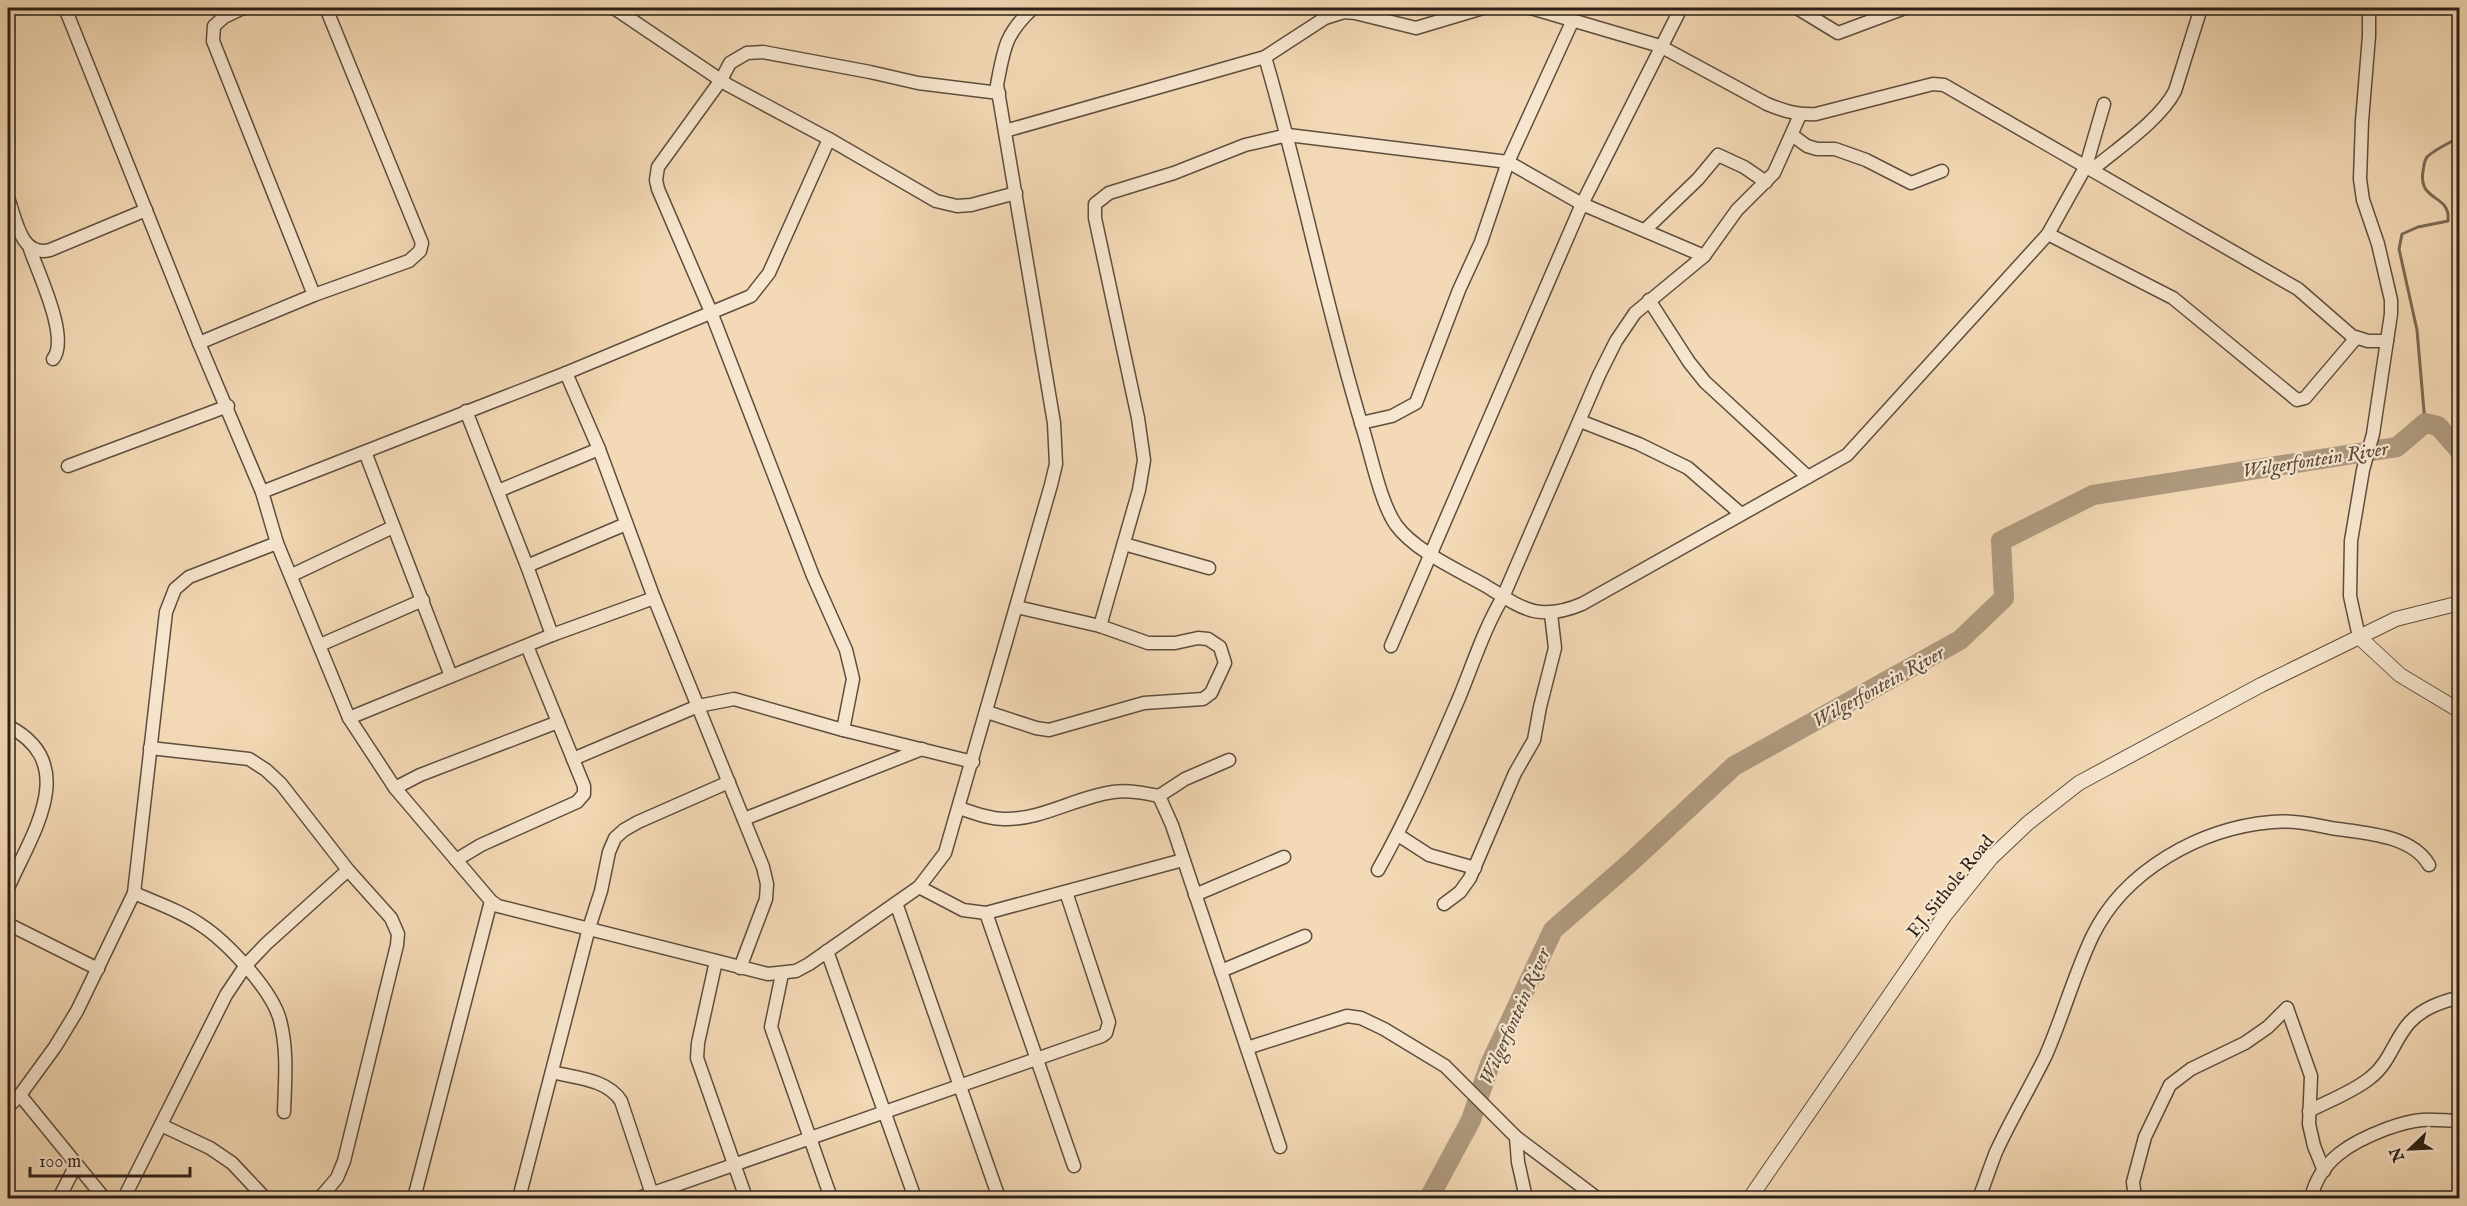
<svg xmlns="http://www.w3.org/2000/svg" width="2467" height="1206" viewBox="0 0 2467 1206" font-family="'IM FELL English',serif">
<rect width="100%" height="100%" fill="#f3d9b5"/>
<filter id="stains"><feTurbulence type="fractalNoise" baseFrequency=".00333" numOctaves="4"/><feColorMatrix values="0 0 0 0 .2 0 0 0 0 .09 0 0 0 0 .02 0 0 0 .5 -.17"/></filter>
<radialGradient id="worn" r=".72"><stop offset=".6" stop-color="#630" stop-opacity="0"/><stop offset="1" stop-color="#630" stop-opacity=".3"/></radialGradient>
<g fill="none" stroke-linecap="round" stroke-linejoin="round">
<path stroke="#7b6955" stroke-width="3" d="M2425,423L2417,330L2399,249L2402,234L2418,227L2448,221C2451,193 2418,203 2423,171C2424,166 2424,161 2427,157C2435,149 2449,143 2460,137"/>
<polyline stroke="#af9a7f" stroke-width="20" points="1429,1198 1471,1120 1490,1064 1553,930 1632,861 1734,766 1960,640 2004,598 2001,541 2093,495 2397,447 2425,423 2438,426 2460,451"/>
<defs>
<g id="minor">
<path d="M65,8L199,343L262,492L277,543L349,718L395,788L491,901L498,906L768,974L796,971L809,964L919,887L945,853L1051,485L1056,464L1054,423L997,85C1004,48 1005,34 1033,8"/>
<polyline points="614,8 728,85 829,139 936,201 957,206 971,205 1016,193"/>
<path d="M1531,8L1660,46L1767,104C1784,111 1797,115 1816,114L1933,84L1944,85L2298,289L2352,336L2368,341H2387"/>
<polyline points="1797,8 1838,33 1905,8"/>
<path d="M1265,57C1301,180 1325,304 1362,426C1371,454 1380,502 1396,525C1415,551 1458,570 1486,586C1523,609 1539,622 1582,604L1847,455L2048,234L2086,166L2104,104"/>
<polyline points="1005,131 1265,57 1325,18 1344,12 1355,13 1416,28 1483,8"/>
<polyline points="1792,135 1807,146 1817,149 1835,149 1866,160 1911,183 1942,171"/>
<path d="M2093,169C2118,148 2160,120 2175,91L2201,8"/>
<path d="M8,198C16,219 21,258 50,250L146,210"/>
<polyline points="1645,230 1698,179 1718,155 1744,167 1766,182"/>
<polyline points="2048,234 2173,298 2297,400 2305,398 2356,338"/>
<path d="M30,249C38,273 70,338 53,359"/>
<polyline points="314,295 409,261 420,251 422,243 326,8"/>
<polyline points="1649,300 1689,362 1705,382 1808,477"/>
<polyline points="199,343 314,295 213,41 214,26 224,17 243,8"/>
<polyline points="566,373 599,449 654,598 763,867 767,884 766,899 740,968"/>
<polyline points="466,411 527,566 552,635"/>
<polyline points="1580,421 1639,444 1688,468 1741,514"/>
<polyline points="1361,423 1392,416 1416,403 1459,290 1481,242 1508,162 1572,22"/>
<polyline points="365,452 451,676"/>
<polyline points="68,466 228,406"/>
<polyline points="498,491 599,449"/>
<polyline points="262,492 566,373 751,296 769,273 829,139"/>
<polyline points="1124,544 1209,568"/>
<polyline points="527,566 626,524"/>
<polyline points="292,575 393,527"/>
<polyline points="1100,626 1139,490 1144,460 1138,418 1095,218 1095,204 1109,193 1174,173 1245,145 1288,135 1508,162 1582,204 1704,256"/>
<polyline points="2359,637 2350,596 2351,541 2363,470 2373,434 2391,314 2391,300 2378,244 2363,200 2360,179 2362,121 2369,36 2369,8"/>
<polyline points="320,645 423,600"/>
<polyline points="1391,646 1582,204 1681,8"/>
<polyline points="987,712 1036,728 1049,730 1144,703 1203,699 1211,693 1225,663 1220,647 1208,639 1198,638 1175,643 1148,643 1100,626 1017,607"/>
<polyline points="349,718 552,635 654,598"/>
<path d="M8,726C82,764 31,835 8,888"/>
<polyline points="843,730 853,679 846,650 813,576 711,312 658,189 656,180 658,167 721,80 730,63 747,53 763,52 870,72 918,83 999,93"/>
<polyline points="150,748 249,759 266,770 281,784 348,870 391,918 398,934 397,945 344,1161 337,1178 320,1198"/>
<polyline points="573,759 698,706 734,699 843,730 973,762"/>
<polyline points="395,788 420,775 558,722"/>
<polyline points="1159,796 1185,779 1229,760"/>
<path d="M959,808C974,813 989,819 1004,819C1042,820 1076,797 1113,792C1129,790 1144,793 1159,796L1172,825L1280,1147"/>
<polyline points="744,819 922,749"/>
<polyline points="1398,835 1429,855 1475,868"/>
<polyline points="456,860 481,845 577,802 584,794 584,786 573,759 527,646"/>
<path d="M1378,870C1409,815 1434,756 1459,698C1473,664 1484,629 1503,597L1599,375L1616,341L1635,313L1704,256L1737,210L1774,173L1800,115"/>
<polyline points="919,887 963,910 986,913 1183,860"/>
<path d="M134,893C157,903 181,911 201,925C227,942 272,990 280,1020C288,1051 285,1081 284,1112"/>
<polyline points="1195,895 1284,857"/>
<polyline points="896,903 999,1198"/>
<polyline points="1444,904 1460,892 1470,878 1515,773 1534,740 1540,707 1555,648 1551,614"/>
<polyline points="986,913 1074,1166"/>
<polyline points="8,924 98,969"/>
<polyline points="827,951 915,1198"/>
<polyline points="716,961 698,1043 697,1058 746,1198"/>
<polyline points="1221,971 1305,936"/>
<polyline points="782,974 771,1027 831,1198"/>
<polyline points="2287,1008 2311,1076 2309,1124 2314,1146 2324,1171"/>
<polyline points="1247,1048 1347,1016 1361,1018 1384,1029 1445,1066 1516,1137 1597,1198"/>
<path d="M552,1072C576,1078 607,1079 621,1101L652,1194"/>
<polyline points="20,1095 104,1198"/>
<polyline points="8,1107 20,1095 55,1047 77,1011 134,893 166,612 175,589 189,577 277,543"/>
<path d="M2309,1111C2328,1101 2353,1092 2370,1078C2390,1063 2394,1039 2410,1022C2423,1008 2441,1002 2460,997"/>
<polyline points="161,1125 210,1148 232,1163 265,1198"/>
<polyline points="1516,1137 1518,1162 1526,1198"/>
<polyline points="59,1198 76,1165"/>
<polyline points="124,1198 226,995 246,965 266,944 348,870"/>
<polyline points="414,1198 491,901"/>
<polyline points="519,1198 589,928 601,891 609,852 615,838 624,830 638,822 729,782"/>
<polyline points="639,1198 1102,1036 1106,1033 1109,1022 1066,892"/>
<path d="M1979,1198C1985,1183 1990,1167 1996,1152C2011,1119 2030,1088 2046,1055C2063,1016 2074,975 2092,937C2124,870 2201,828 2272,822C2292,820 2311,824 2331,828C2362,833 2411,834 2429,865"/>
<polyline points="2135,1198 2133,1182 2145,1137 2170,1085 2191,1069 2245,1043 2268,1027 2287,1008"/>
<path d="M2311,1198C2320,1159 2352,1142 2386,1129C2397,1125 2410,1121 2422,1120C2434,1119 2447,1121 2460,1121"/>
</g>
<g id="tertiary">
<polyline points="2359,637 2400,675 2460,711"/>
<polyline points="1750,1198 1945,915 1991,858 2028,823 2079,783 2261,685 2396,619 2460,603"/>
</g>
</defs>
<use href="#minor" stroke="#5e4e3e" stroke-width="15"/>
<use href="#tertiary" stroke="#5e4e3e" stroke-width="16"/>
<use href="#minor" stroke="#f7e6cf" stroke-width="12"/>
<use href="#tertiary" stroke="#f7e6cf" stroke-width="14"/>
</g>
<g text-anchor="middle" stroke-width="4.5" stroke-linejoin="round" paint-order="stroke">
<g font-size="18" fill="#2c2017" stroke="#f7e6cf">
<text transform="translate(1950 886) rotate(-51)" y="6">F.J. Sithole Road</text>
</g>
<g font-size="20" font-style="italic" fill="#5a4b3b" stroke="#f7e6cf">
<text transform="translate(2315 459) rotate(-9)" y="7">Wilgerfontein River</text>
<text transform="translate(1878 686) rotate(-29)" y="7">Wilgerfontein River</text>
<text transform="translate(1514 1016) rotate(-66)" y="7">Wilgerfontein River</text>
</g>
</g>
<rect width="2467" height="1206" fill="none" stroke="#f3d9b5" stroke-width="30"/>
<rect x="9" y="9" width="2449" height="1188" fill="none" stroke="#2c2017" stroke-width="3"/>
<rect x="15" y="15" width="2437" height="1176" fill="none" stroke="#2c2017" stroke-width="1.5"/>
<g transform="translate(2410 1149) rotate(247)" stroke="#f7e6cf" stroke-width="4.5" paint-order="stroke">
<path d="M0-4.5L10 22L0 15L-10 22Z" fill="#2c2017"/>
<text y="-9" font-size="16" font-weight="bold" text-anchor="middle" fill="#2c2017">N</text>
</g>
<path d="M30 1167v9h160v-9" fill="none" stroke="#2c2017" stroke-width="3"/>
<text x="39" y="1167" font-size="18" fill="#2c2017" stroke="#f7e6cf" stroke-width="4.5" paint-order="stroke">100 m</text>
<rect width="100%" height="100%" filter="url(#stains)"/>
<rect width="100%" height="100%" fill="url(#worn)"/>
</svg>
